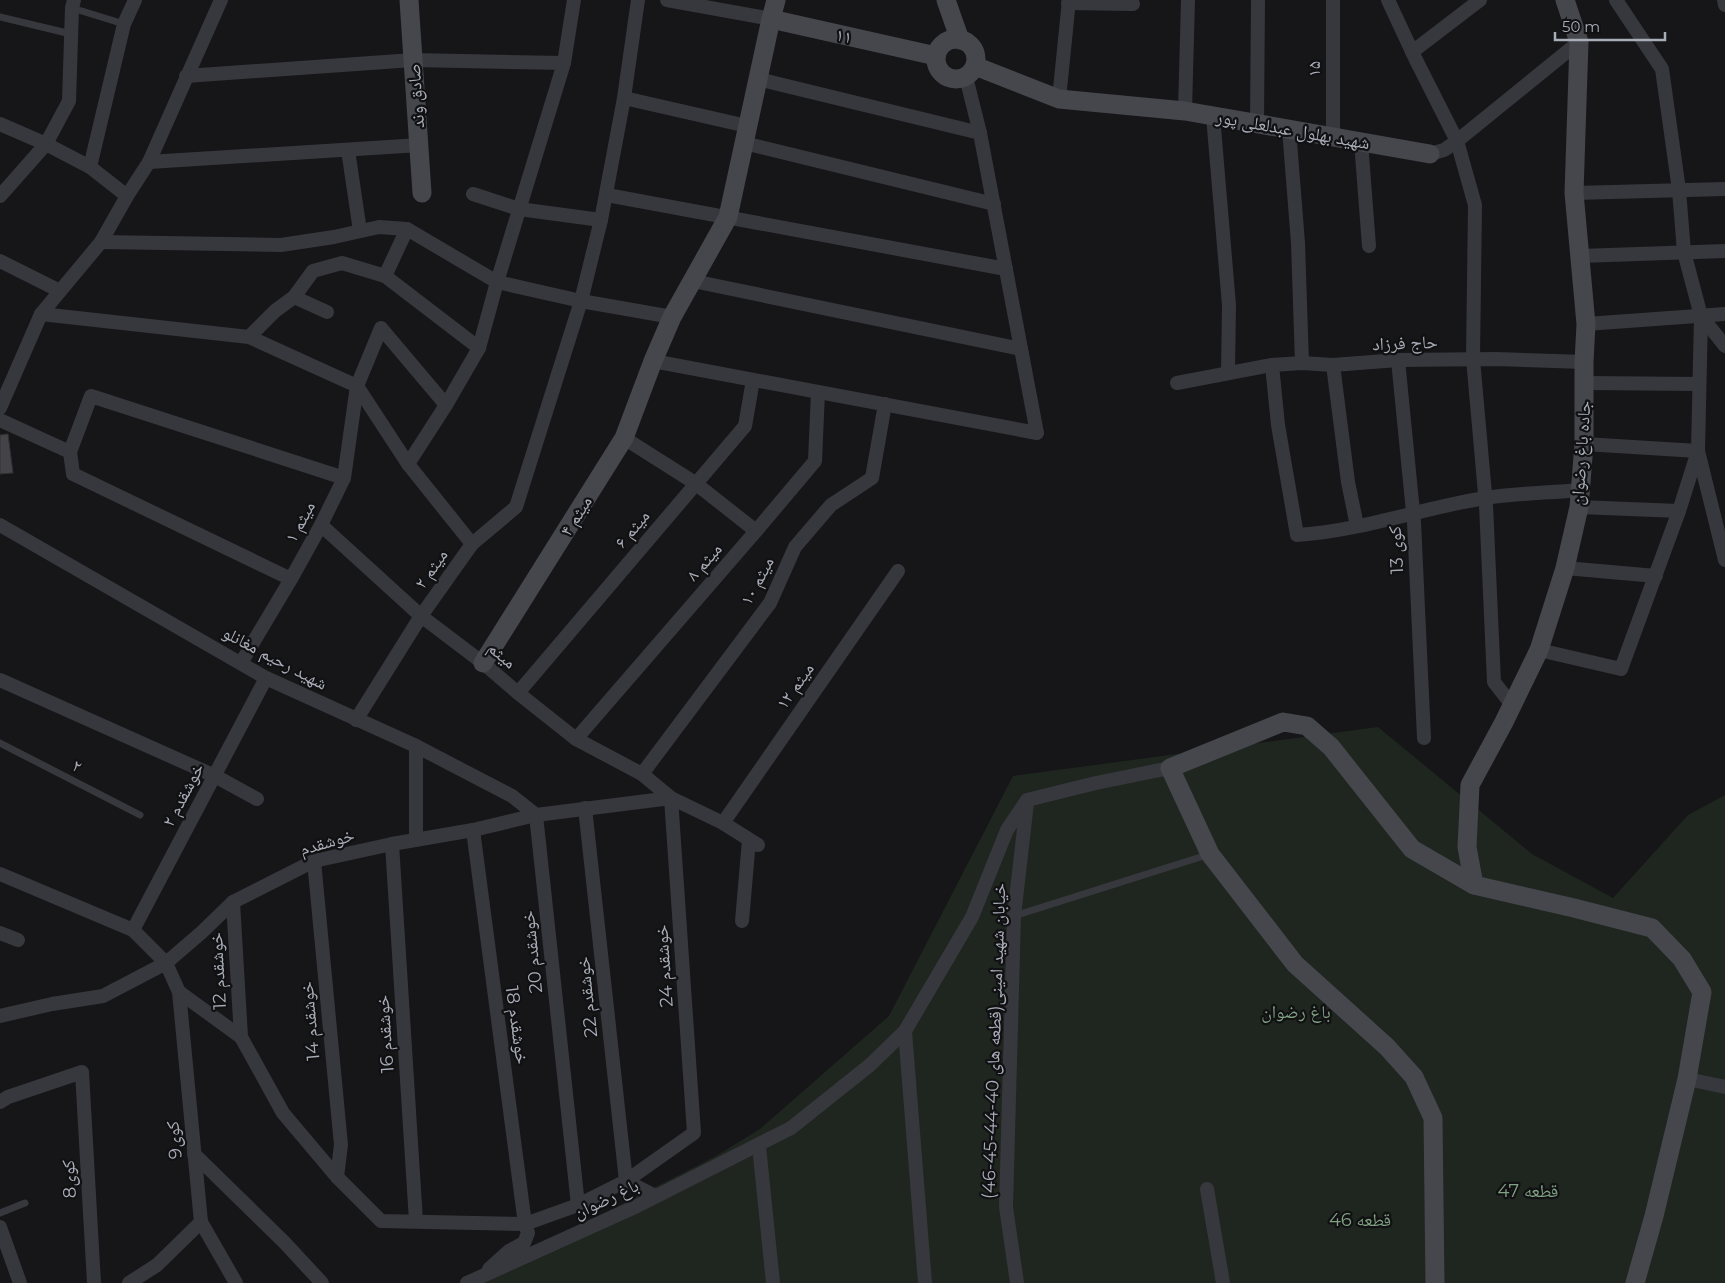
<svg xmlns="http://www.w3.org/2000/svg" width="1725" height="1283" viewBox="0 0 1725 1283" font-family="Montserrat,'Noto Naskh Arabic',sans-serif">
<rect width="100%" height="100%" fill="#161618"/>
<polygon fill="#1e261f" points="1378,727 1532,854 1613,898 1688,815 1725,795 1725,1283 468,1283 716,1156 760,1129 889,1016 1013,776"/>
<polygon fill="#434348" stroke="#303034" points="8,434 13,473 0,474 0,435"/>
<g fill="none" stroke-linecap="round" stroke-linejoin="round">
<g stroke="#37383d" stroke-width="7">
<polyline points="72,8 124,24"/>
<polyline points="0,17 71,34"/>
<polyline points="0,743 140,815"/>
<polyline points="1014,916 1210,854"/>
<polyline points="0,1213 25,1203"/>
</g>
<g stroke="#37383d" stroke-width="14">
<polyline points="221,0 149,162 127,196 101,242 41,314 249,337 357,386 408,464 472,544"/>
<polyline points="667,0 771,19"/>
<polyline points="1388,0 1416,60 1457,141 1475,205 1473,359 1486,505 1494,682 1512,705"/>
<polyline points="1616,0 1662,69 1679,190 1684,252 1701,316 1725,346"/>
<polyline points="1724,0 1725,5"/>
<polyline points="1068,3 1133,4"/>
<polyline points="1412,52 1480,0"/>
<polyline points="186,76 413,60 564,63 574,0"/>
<polyline points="758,79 980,133"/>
<polyline points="624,98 747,126"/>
<polyline points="1059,99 1069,0"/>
<polyline points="1185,111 1188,0"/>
<polyline points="1213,116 1229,305 1228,372"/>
<polyline points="0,124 46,144 90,167 127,196"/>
<polyline points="1257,124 1258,0"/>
<polyline points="1289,129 1298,243 1302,363"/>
<polyline points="1333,137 1333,0"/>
<polyline points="1361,142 1369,246"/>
<polyline points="744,143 994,204"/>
<polyline points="348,150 360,231"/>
<polyline points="1430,154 1444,150 1457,141 1579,42"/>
<polyline points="149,162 420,145"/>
<polyline points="90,167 124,24 135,0"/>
<polyline points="1574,193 1725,189"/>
<polyline points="473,194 519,209 601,220"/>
<polyline points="607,195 1006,269"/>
<polyline points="0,196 46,144 69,101 72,8 74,0"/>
<polyline points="101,242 281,245 334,237 379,227 407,229 497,282 581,301 672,317"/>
<polyline points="1580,256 1725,251"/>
<polyline points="0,261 60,291"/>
<polyline points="385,276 479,348"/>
<polyline points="693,281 1021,349"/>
<polyline points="294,297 327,312"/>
<polyline points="1586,324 1725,314"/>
<polyline points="249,337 275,311 294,297 313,271 342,263 385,276 407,229"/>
<polyline points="1398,360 1414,522 1424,738"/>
<polyline points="653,361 1037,433 980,133 966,77"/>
<path d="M1272,365L1278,425L1297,535C1361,531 1422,508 1485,498C1516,493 1549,493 1580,490"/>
<polyline points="1333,365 1348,482 1357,526"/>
<polyline points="1177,383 1272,365 1302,363 1333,365 1398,360 1496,359 1584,362"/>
<polyline points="1585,383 1699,384"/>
<polyline points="0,408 41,314"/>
<polyline points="0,420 70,452 73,474 291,579"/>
<polyline points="624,438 695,483 756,531"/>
<polyline points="1584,444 1698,451 1725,560"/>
<polyline points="70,452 91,396 344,478"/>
<polyline points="408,464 446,405 479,348 497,282 564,63"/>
<polyline points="1579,507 1679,511"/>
<polyline points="0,525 266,678 416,746 512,796 536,815 578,1205"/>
<polyline points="321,525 421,616 483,663 518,693 576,739 642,774 671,798 723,823 758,845"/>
<polyline points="1565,568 1656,576"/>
<polyline points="1539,650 1621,669 1679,511 1698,451 1701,316"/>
<polyline points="241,663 291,579 321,525 344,478 357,386 381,328 446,405"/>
<polyline points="0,680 215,776 257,799"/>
<polyline points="518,693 745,426 753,380"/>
<polyline points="356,720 421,616 472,544 516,507 581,301 601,220 624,98 638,0"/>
<polyline points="576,739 756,531 815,461 818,392"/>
<polyline points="642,774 770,603 795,547 831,505 872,478 885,404"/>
<polyline points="723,823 898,571"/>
<polyline points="473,830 525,1224 528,1233 524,1243 509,1251 489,1269"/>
<polyline points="416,840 416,746"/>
<polyline points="392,844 416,1221"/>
<polyline points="314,861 341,1145 337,1177"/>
<polyline points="0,874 133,930 166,963 179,992 201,1222 157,1265 129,1283"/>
<polyline points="233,902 241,1037"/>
<polyline points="742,921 749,840"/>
<polyline points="133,930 266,678"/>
<polyline points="0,933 18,940"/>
<polyline points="179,992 241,1037 283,1113 337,1177 381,1221 525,1224 578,1205 626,1181 585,808"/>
<polyline points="0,1016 52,1004 103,996 166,963 202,932 233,902 314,861 392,844 473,830 536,815 671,798"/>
<polyline points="905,1031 925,1283"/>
<polyline points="1687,1079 1725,1087"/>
<polyline points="0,1102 8,1097 82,1072 94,1283"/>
<polyline points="759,1146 773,1283"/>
<polyline points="194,1154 284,1242 322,1283"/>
<polyline points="1207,1189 1223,1283"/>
<polyline points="655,1196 626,1181 694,1133 671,798"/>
<polyline points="201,1222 236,1283"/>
<polyline points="0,1227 20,1283"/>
<polyline points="467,1283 637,1206 791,1128 870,1065 905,1031 972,917 1007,830 1027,800 1096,783 1170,768"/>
<polyline points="1017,1283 1006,1207 1014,916 1027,803"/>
</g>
<g stroke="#45474d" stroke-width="19">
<polyline points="409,0 422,193"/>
<polyline points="776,0 771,19 936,56"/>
<polyline points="946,0 960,40"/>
<circle cx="956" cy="59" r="20"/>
<polyline points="975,66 1059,99 1185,111 1430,154"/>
<polyline points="483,663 624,438 653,361 672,317 728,217 771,19"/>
<polyline points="1474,885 1467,847 1470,785 1504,722 1539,650 1565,568 1579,507 1584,444 1584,362 1586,324 1574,193 1579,42 1565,0"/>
<polyline points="1435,1283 1433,1118 1414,1077 1387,1047 1295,964 1210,854 1170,768 1283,722 1307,726 1331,747 1412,849 1474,885 1574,908 1652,928 1682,959 1702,992 1687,1079 1654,1216 1635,1283"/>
</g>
</g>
<g text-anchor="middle" stroke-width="4.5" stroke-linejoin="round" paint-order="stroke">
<g font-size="18" fill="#a9adb8" stroke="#111113">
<text transform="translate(844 36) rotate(13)" y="6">۱۱</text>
<text transform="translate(1314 69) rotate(-90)" y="6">۱۵</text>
<text transform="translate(416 96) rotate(-94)" y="6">صادق وند</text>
<text transform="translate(1293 130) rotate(10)" y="6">شهید بهلول عبدلعلی پور</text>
<text transform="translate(1405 343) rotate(-2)" y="6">حاج فرزاد</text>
<text transform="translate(1581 453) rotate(-86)" y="6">جاده باغ رضوان</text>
<text transform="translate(576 516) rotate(-58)" y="6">۴ میثم</text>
<text transform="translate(300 522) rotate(-62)" y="6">۱ میثم</text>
<text transform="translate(632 529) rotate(-50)" y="6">۶ میثم</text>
<text transform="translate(1396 550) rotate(-93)" y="6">کوی 13</text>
<text transform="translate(704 562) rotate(-49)" y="6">۸ میثم</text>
<text transform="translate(431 569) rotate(-55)" y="6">۲ میثم</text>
<text transform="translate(757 581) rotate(-62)" y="6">۱۰ میثم</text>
<text transform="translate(502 655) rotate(40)" y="6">میثم</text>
<text transform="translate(275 658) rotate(28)" y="6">شهید رحیم مغانلو</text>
<text transform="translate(795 686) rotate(-55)" y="6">۱۲ میثم</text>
<text transform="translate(77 766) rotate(27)" y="6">۲</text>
<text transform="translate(183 795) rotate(-62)" y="6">۲ خوشقدم</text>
<text transform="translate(327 842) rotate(-16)" y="6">خوشقدم</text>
<text transform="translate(532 952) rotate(-96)" y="6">خوشقدم 20</text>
<text transform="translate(664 966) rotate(-94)" y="6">خوشقدم 24</text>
<text transform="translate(218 971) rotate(-93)" y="6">خوشقدم 12</text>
<text transform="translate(587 997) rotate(-96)" y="6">خوشقدم 22</text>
<text transform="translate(310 1021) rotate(-95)" y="6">خوشقدم 14</text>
<text transform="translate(517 1025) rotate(82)" y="6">خوشقدم 18</text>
<text transform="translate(385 1034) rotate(-94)" y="6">خوشقدم 16</text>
<text transform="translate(994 1041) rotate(-88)" y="6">خیابان شهید امینی(قطعه های 40-44-45-46)</text>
<text transform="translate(174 1140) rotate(-95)" y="6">کوی9</text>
<text transform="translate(69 1179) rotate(-93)" y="6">کوی8</text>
<text transform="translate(606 1199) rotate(-25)" y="6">باغ رضوان</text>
</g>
<g font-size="18" fill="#80a283" stroke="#111113">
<text x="1296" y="1018">باغ رضوان</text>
<text x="1528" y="1197">قطعه 47</text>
<text x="1360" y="1226">قطعه 46</text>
</g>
</g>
<path d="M1555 32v8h110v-8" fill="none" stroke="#a9adb8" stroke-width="2.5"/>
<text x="1562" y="32" font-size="15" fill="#a9adb8" stroke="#111113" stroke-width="4" paint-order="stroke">50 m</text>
</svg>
